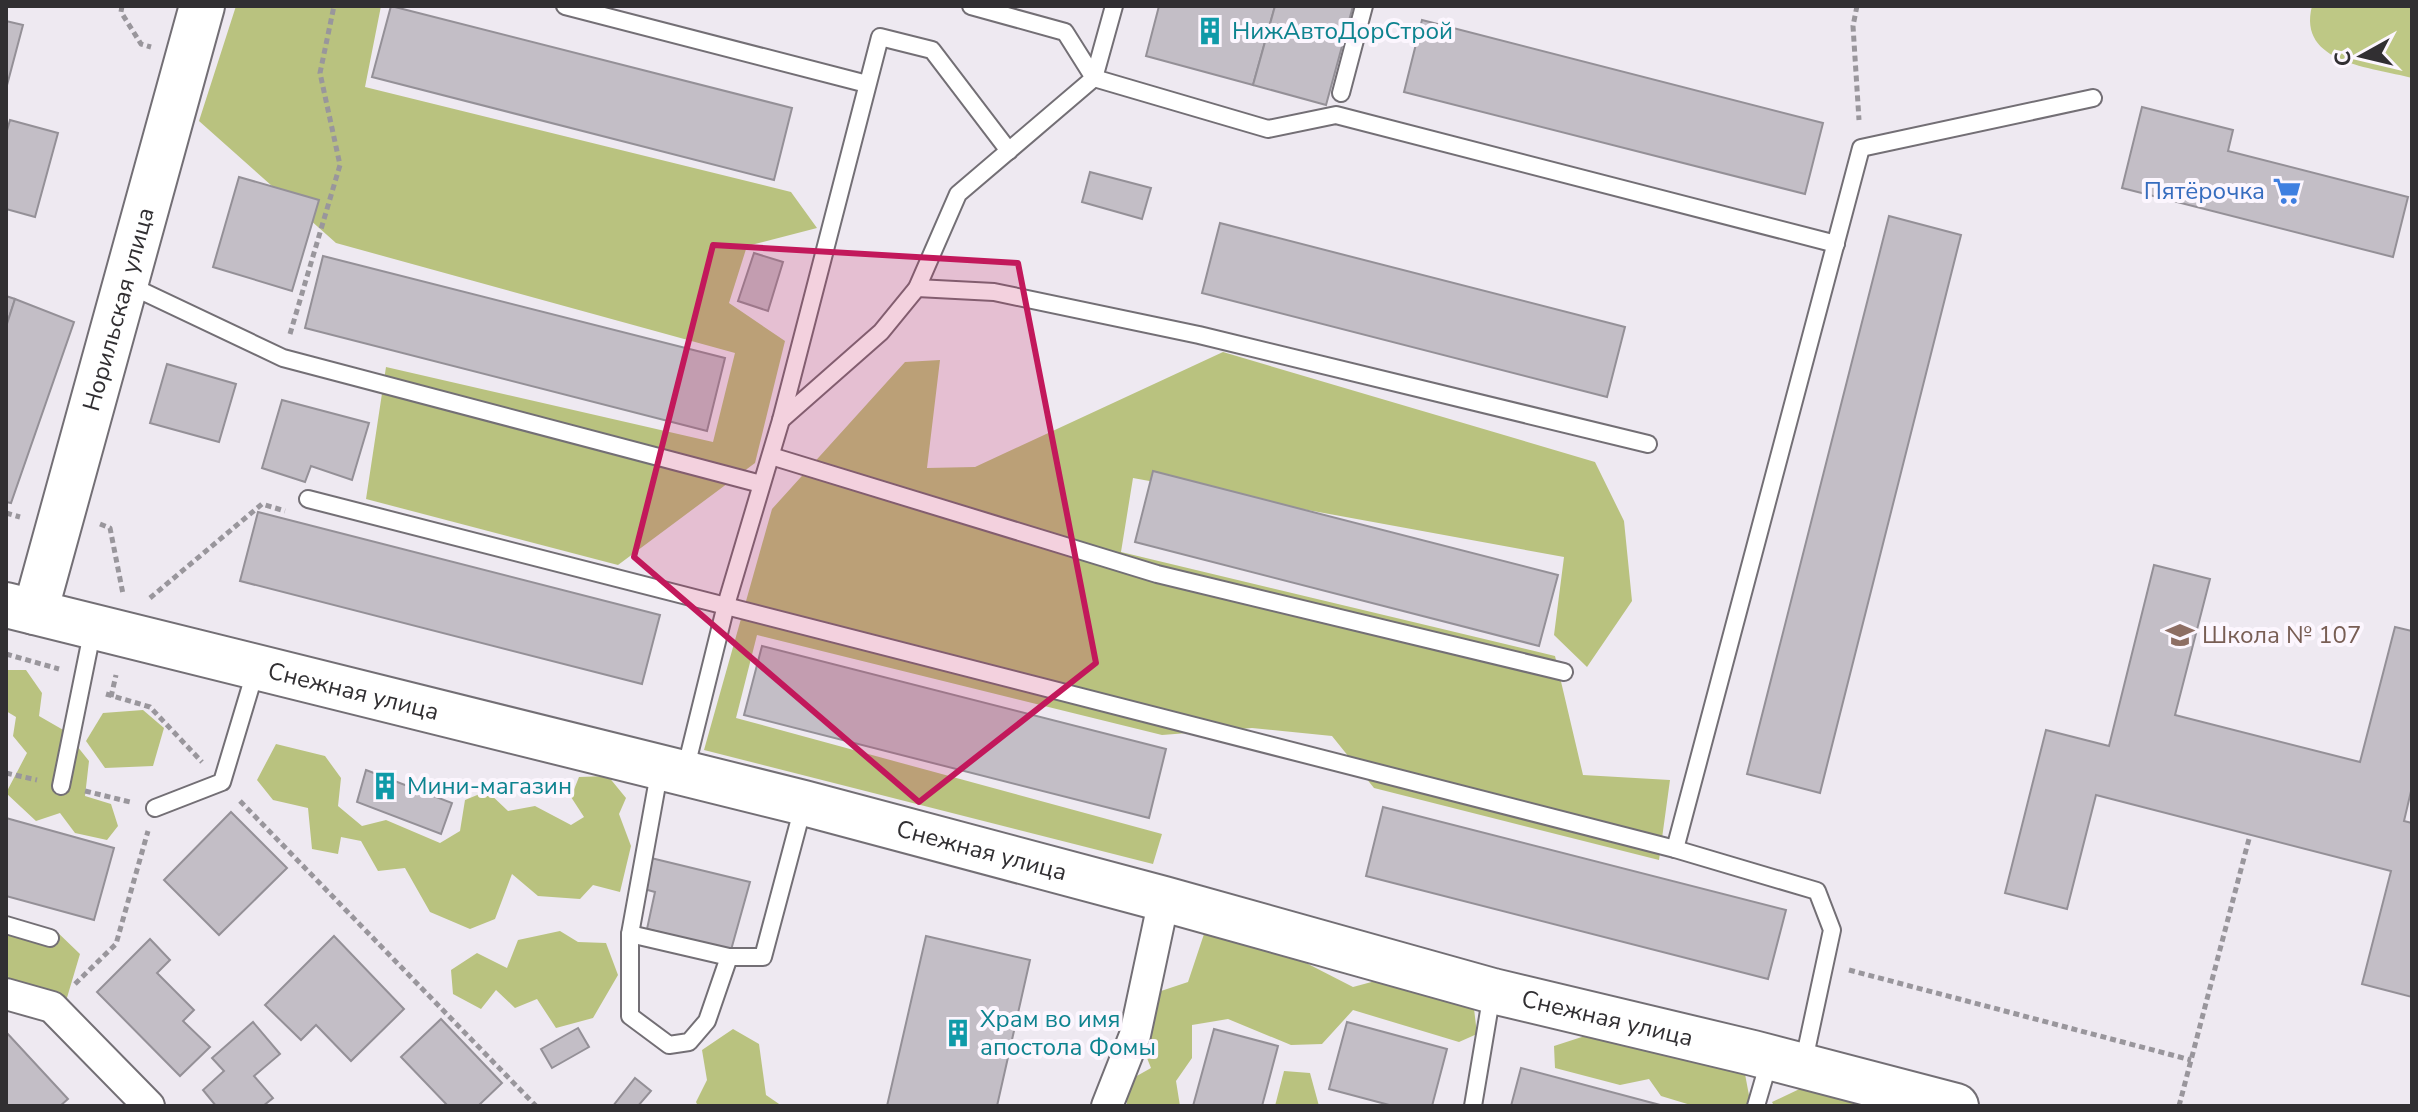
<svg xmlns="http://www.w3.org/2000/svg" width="2418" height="1112" viewBox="0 0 2418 1112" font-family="'Nunito Sans',sans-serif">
<rect width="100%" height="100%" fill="#eee9f1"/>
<path fill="#bec885" d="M2312,6H2412V78C2372,67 2297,64 2312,6Z"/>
<g fill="#b9c27f">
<polygon points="236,6 381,6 365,87 791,192 817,228 747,246 729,303 785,341 755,463 618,565 366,499 386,367 713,442 735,353 336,243 199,121"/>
<polygon points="1223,352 1595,462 1624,521 1632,601 1587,667 1554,635 1564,557 1133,478 1121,552 1555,656 1583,775 1670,780 1659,860 1374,788 1332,736 1252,728 1162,735 757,635 736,718 1162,834 1153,864 704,750 772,509 905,362 940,360 927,468 975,467"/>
<polygon points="6,670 26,670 42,693 39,716 65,731 89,761 85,796 111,804 118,826 107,840 75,833 60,813 36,821 6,793 27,753 13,736 16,717 6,711"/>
<polygon points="143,710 164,728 153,766 105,768 86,741 103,713"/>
<polygon points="276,744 325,756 341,778 338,806 362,826 386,820 440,843 460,831 465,800 487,791 508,811 535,806 571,825 584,817 571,797 579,777 608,776 626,798 619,814 631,846 620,892 593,885 580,899 538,896 512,874 495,919 470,929 430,912 405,868 378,871 361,841 341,837 338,854 312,849 308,808 273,800 257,780"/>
<polygon points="6,925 24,938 54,929 80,954 66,1001 16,1008 6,968"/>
<polygon points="560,931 578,942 606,943 618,975 593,1018 556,1028 537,999 515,1008 496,990 481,1009 453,994 451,970 477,953 507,968 518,940"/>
<polygon points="1205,931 1267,943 1353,987 1390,977 1473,1000 1477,1034 1459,1042 1353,1010 1322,1044 1291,1045 1228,1019 1192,1025 1192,1058 1176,1081 1180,1106 1127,1106 1126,1082 1151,1068 1139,1038 1149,995 1188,982"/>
<polygon points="733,1029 759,1044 766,1095 782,1106 698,1106 696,1102 707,1080 702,1050"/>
<polygon points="1591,1034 1691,1048 1745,1074 1751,1106 1694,1106 1661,1096 1649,1079 1620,1085 1555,1068 1554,1046"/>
<polygon points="1284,1071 1310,1073 1319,1106 1275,1106"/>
<polygon points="1810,1084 1834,1097 1860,1088 1923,1106 1774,1106 1772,1102"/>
</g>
<g fill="#c3bec6" stroke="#949097" stroke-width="2">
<polygon points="391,6 792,108 774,180 372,77"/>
<polygon points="1159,6 1275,6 1253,85 1146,56"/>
<polygon points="1275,6 1353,6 1326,105 1253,85"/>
<polygon points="1422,20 1823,123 1805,194 1404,92"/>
<polygon points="6,21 23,25 6,89"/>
<polygon points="2142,107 2233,130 2228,151 2408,197 2393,257 2122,188"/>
<polygon points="10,120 58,133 35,217 6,209 6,134"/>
<polygon points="1090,172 1151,188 1142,219 1082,202"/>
<polygon points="239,177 319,200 292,291 213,267"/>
<polygon points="1889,216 1961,235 1820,793 1747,774"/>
<polygon points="1220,223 1625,327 1607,397 1202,293"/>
<polygon points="754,253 783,262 768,311 738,301"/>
<polygon points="323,256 725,358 707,431 305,328"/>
<polygon points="6,296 15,299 6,327"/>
<polygon points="15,299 74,322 11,503 6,502 6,327"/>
<polygon points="167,364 236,384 219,442 150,423"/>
<polygon points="282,400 369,423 352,480 311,466 305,482 262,468"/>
<polygon points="1153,471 1558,575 1539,646 1135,542"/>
<polygon points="258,512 660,615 642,684 240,581"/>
<polygon points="2154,565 2210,579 2175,715 2360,762 2395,627 2412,631 2412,787 2404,821 2412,823 2412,997 2362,984 2391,871 2096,795 2067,909 2005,893 2046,730 2109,746"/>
<polygon points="762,646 1166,749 1149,818 744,715"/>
<polygon points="366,770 452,803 441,834 357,802"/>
<polygon points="1383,807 1786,910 1768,979 1366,876"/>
<polygon points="231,812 287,868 219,935 164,880"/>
<polygon points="6,818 114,848 94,920 6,896"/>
<polygon points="651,858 750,882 731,950 647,929 655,892 644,889"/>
<polygon points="334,936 404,1009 351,1061 316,1025 301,1040 265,1005"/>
<polygon points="926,936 1030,960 997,1106 887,1106"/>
<polygon points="150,939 170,960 157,973 194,1010 183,1021 210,1047 180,1076 97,992"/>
<polygon points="441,1019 502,1083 478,1106 448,1106 401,1057"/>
<polygon points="253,1022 280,1054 254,1076 273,1098 263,1106 216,1106 203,1090 224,1071 212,1058"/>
<polygon points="1347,1022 1447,1049 1432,1106 1393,1106 1329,1089"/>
<polygon points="578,1028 589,1047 552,1068 541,1049"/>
<polygon points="1214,1029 1278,1046 1262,1106 1193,1106"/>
<polygon points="6,1032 68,1099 60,1106 6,1106"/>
<polygon points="1521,1068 1664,1106 1511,1106"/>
<polygon points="635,1078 651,1091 638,1106 613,1106"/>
</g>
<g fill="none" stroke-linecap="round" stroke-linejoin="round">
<defs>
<g id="lane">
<polyline points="565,6 867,84"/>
<polyline points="1114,6 1094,78 1268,129 1336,115 1836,244"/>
<polyline points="1341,93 1364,6"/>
<polyline points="127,284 283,358 761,484"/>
<polyline points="917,288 994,292 1199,335 1648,444"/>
<polyline points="781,420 881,332 917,288 958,194 1094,78 1065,32 971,6"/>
<polyline points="771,456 1157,574 1564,672"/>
<polyline points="308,499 1675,849 1817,891 1832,930 1803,1065"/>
<polyline points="660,768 630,934 630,1016 669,1045 689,1042 707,1021 729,957"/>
<polyline points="685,771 726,605 781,420 880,37 932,50 1009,151"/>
<polyline points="61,786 93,628"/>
<polyline points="155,808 222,782 256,669"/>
<polyline points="1675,849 1861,148 2093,98"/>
<polyline points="6,925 50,938"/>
<polyline points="630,934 729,957 763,957 804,803"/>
<polyline points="1473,1106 1492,993"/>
<polyline points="1756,1106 1770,1058"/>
</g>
<g id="street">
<polyline points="6,994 52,1007 149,1106"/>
<polyline points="1107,1106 1135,1035 1164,899"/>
</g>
<g id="secondary">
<path id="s1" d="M6,605L804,803L1164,899L1493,991L1753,1053L1956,1106"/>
<path id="s2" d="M35,612L202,6"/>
</g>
</defs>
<use href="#lane" stroke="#736f75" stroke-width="20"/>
<use href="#street" stroke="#736f75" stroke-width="34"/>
<use href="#secondary" stroke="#736f75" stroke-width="48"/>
<g stroke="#99969c" stroke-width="5" stroke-dasharray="6 4" stroke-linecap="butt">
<polyline points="122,6 121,12 141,44 151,47"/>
<polyline points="1857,6 1853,26 1859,120"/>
<polyline points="290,334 340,165 320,73 334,6"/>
<polyline points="6,513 20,517"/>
<polyline points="100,524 110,528 123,594"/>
<polyline points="150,598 262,504 285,511"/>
<polyline points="6,654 59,669"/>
<polyline points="106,694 150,707 202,762"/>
<polyline points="111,697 116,675"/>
<polyline points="6,773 37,780"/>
<polyline points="85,791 130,802"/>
<polyline points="240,801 536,1106"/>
<polyline points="1849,970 2191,1060"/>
<polyline points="75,984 116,944 148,831"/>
<polyline points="2179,1106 2250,835"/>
</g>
<use href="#lane" stroke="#fff" stroke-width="16"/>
<use href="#street" stroke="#fff" stroke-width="30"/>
<use href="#secondary" stroke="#fff" stroke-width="44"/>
</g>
<path fill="#c2185b" fill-opacity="0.2" stroke="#c2185b" stroke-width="6" stroke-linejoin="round" d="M713,245L1018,263L1096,663L919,802L634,557Z"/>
<defs>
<symbol id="building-bare" viewBox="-9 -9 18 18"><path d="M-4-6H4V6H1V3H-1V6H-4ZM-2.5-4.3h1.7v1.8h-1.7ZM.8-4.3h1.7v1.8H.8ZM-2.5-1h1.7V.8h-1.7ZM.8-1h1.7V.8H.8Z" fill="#0f9aa8" stroke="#fcf6fe" stroke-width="2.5" paint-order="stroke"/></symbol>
<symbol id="supermarket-bare" viewBox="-9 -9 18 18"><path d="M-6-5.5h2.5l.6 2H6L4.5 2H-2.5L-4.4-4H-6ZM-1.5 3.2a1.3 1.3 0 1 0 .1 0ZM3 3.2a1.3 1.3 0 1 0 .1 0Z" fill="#3f7fe0" stroke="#fcf6fe" stroke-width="2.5" paint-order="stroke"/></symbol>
<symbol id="school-bare" viewBox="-9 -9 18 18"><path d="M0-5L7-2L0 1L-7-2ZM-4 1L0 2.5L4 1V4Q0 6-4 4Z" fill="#8d6e63" stroke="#fcf6fe" stroke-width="2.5" paint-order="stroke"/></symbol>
</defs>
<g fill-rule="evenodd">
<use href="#building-bare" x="1190" y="11" width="40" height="40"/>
<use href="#supermarket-bare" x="2267" y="171" width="40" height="40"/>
<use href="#school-bare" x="2160" y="615" width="40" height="40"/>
<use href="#building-bare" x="365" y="766" width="40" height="40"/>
<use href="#building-bare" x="938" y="1013" width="40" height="40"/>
</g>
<g text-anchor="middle" stroke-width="8" stroke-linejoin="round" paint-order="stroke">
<g font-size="24" fill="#0d838f" stroke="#fcf6fe" text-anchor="start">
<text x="1232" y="39">НижАвтоДорСтрой</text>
<text x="407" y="794">Мини-магазин</text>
<text x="980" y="1027">Храм во имя<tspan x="980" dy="28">апостола Фомы</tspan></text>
</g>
<g font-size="24" fill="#366cbe" stroke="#fcf6fe" text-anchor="end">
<text x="2265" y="199">Пятёрочка</text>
</g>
<g font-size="24" fill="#312f32" stroke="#fcf6fe">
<text dy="8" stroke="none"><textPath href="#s2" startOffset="314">Норильская улица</textPath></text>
<text dy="8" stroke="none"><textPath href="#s1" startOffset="358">Снежная улица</textPath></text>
<text dy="8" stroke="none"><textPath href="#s1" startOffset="1006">Снежная улица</textPath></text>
<text dy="8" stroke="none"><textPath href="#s1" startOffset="1654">Снежная улица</textPath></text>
</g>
<g font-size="24" fill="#785e54" stroke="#fcf6fe" text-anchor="start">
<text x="2202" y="643">Школа № 107</text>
</g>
</g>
<rect width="2418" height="1112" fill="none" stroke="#312f32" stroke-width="16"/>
<g transform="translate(2362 56) rotate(262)" stroke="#fcf6fe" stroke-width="6" paint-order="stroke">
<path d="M0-6L14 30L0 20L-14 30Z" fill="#312f32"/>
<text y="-12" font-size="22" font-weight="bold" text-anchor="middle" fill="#312f32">С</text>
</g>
</svg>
